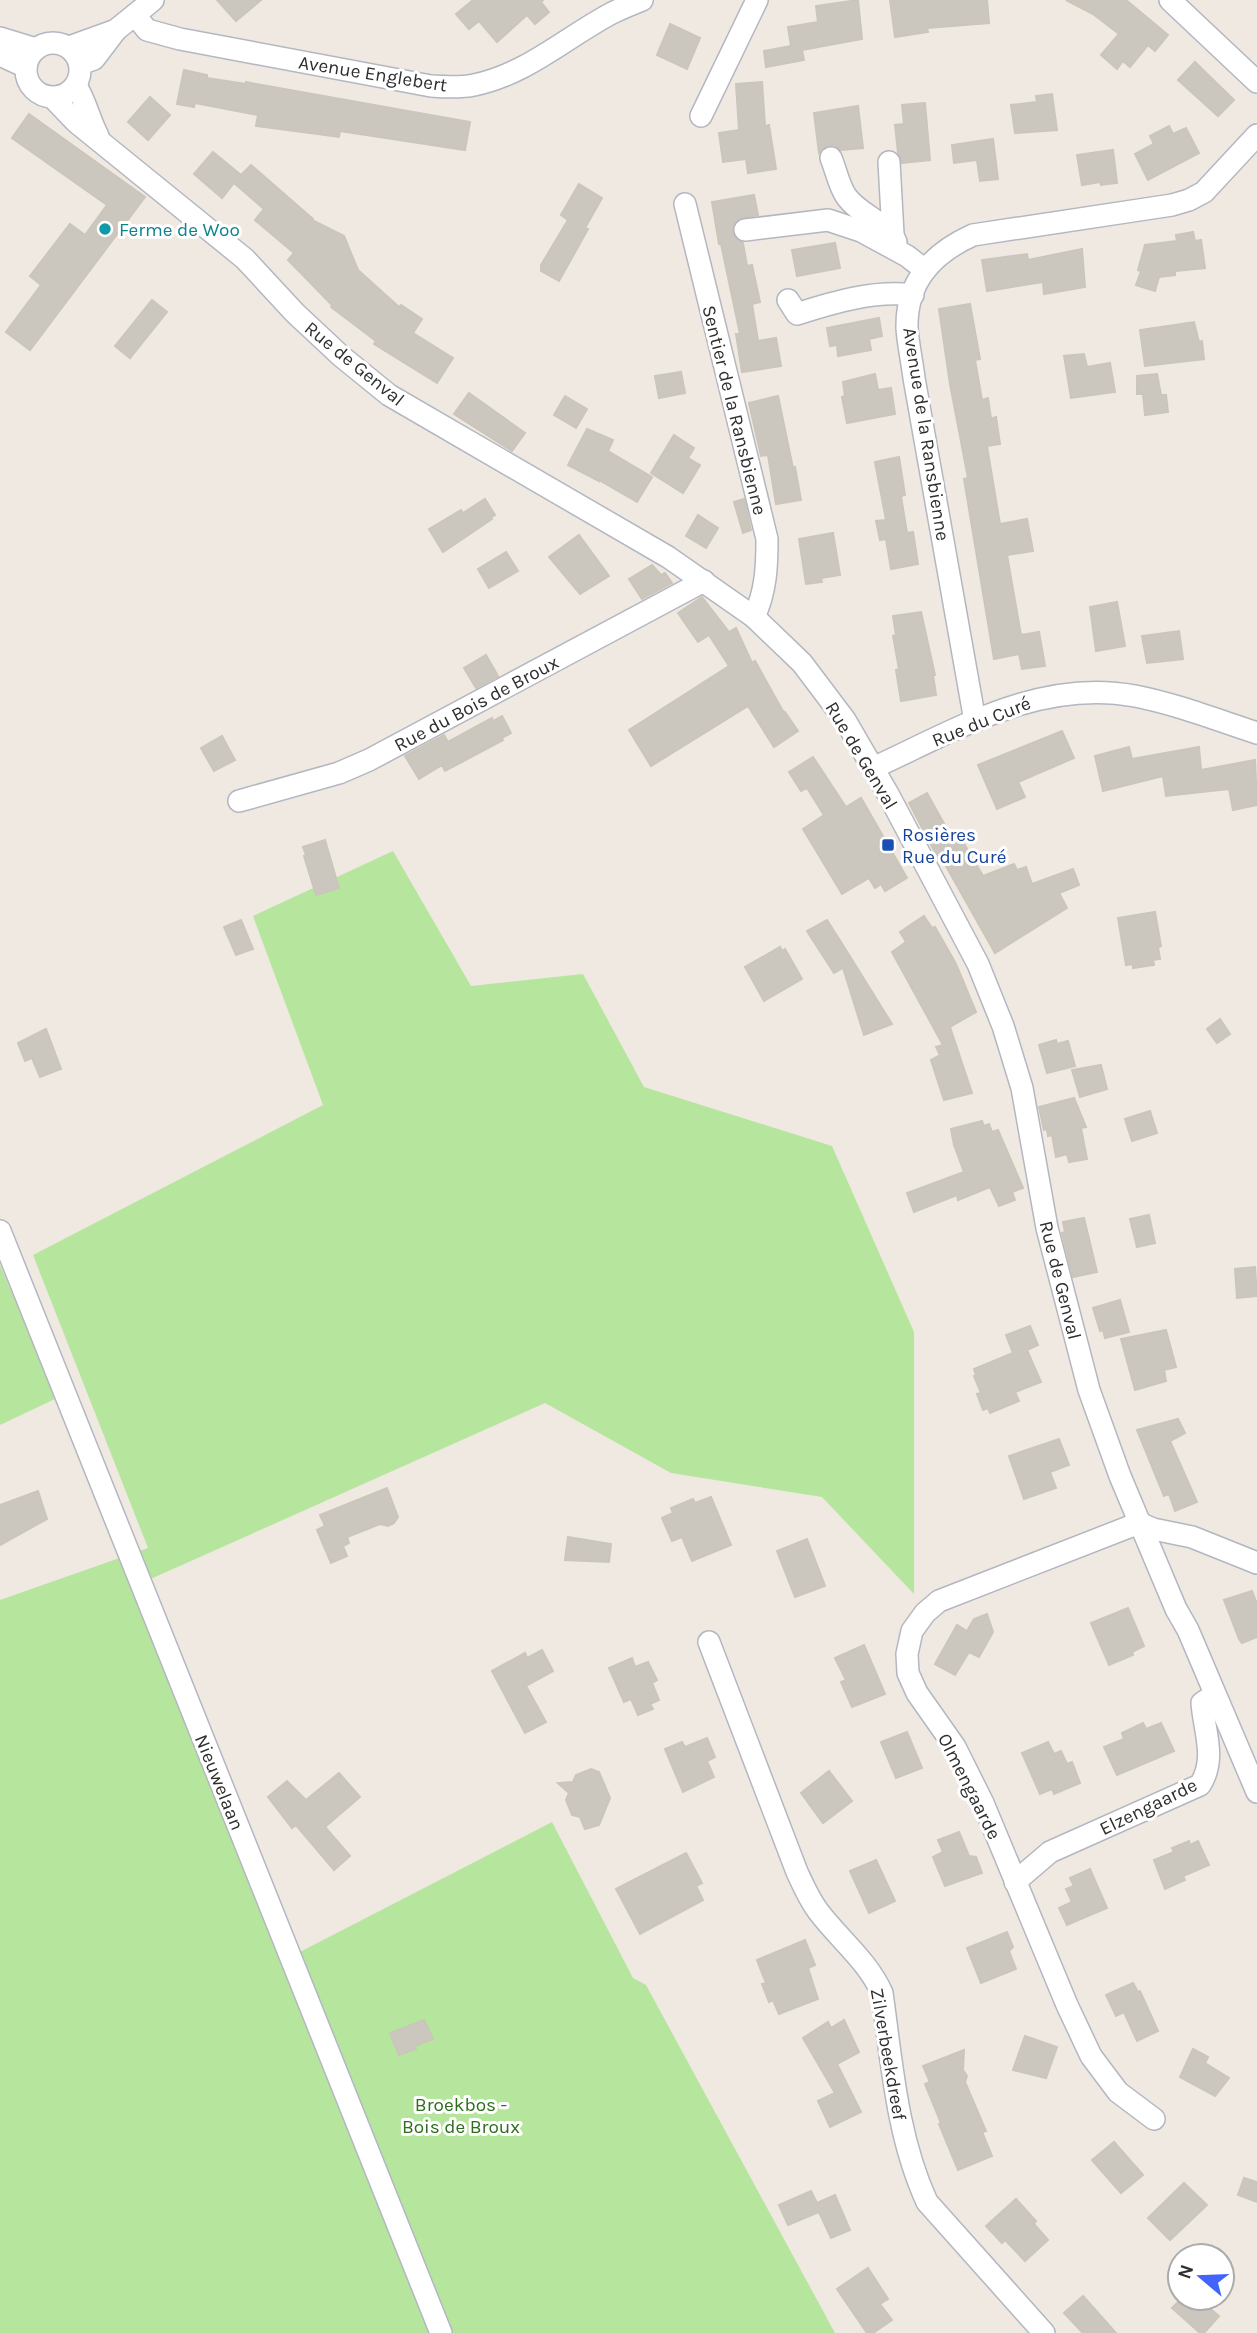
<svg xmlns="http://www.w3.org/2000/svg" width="1257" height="2333" viewBox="0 0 1257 2333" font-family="Karla,sans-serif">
<rect width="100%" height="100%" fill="#efe9e1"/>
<g fill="#b6e59e">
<polygon points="393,851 471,986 583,974 644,1087 832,1146 914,1332 914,1594 822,1497 671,1473 545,1403 146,1581 296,1954 552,1822 633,1978 646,1985 835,2333 0,2333 0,1600 148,1548 33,1255 323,1105 253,916"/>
<polygon points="0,1265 57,1398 0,1425"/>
</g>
<g fill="#cbc7bf" stroke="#cbc5ba" stroke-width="2">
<polygon points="217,0 261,0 236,21"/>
<polygon points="473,0 543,0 541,2 549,12 535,24 527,15 497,42 479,21 469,29 456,14"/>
<polygon points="858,0 862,39 802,50 804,60 766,67 764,51 791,46 788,27 818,22 816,6"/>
<polygon points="890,0 987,0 989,23 927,28 928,32 895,37"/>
<polygon points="1066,0 1126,0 1168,35 1155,51 1148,45 1130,67 1123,61 1117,69 1101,55 1119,34 1093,14"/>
<polygon points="670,24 700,38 687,69 657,55"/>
<polygon points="1195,62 1234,100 1218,116 1178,80"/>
<polygon points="184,70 207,75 207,78 246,84 246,82 256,84 470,122 465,150 340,131 339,137 256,126 258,115 195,103 194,107 177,104"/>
<polygon points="762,82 765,126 769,125 776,169 748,173 746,159 723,162 719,133 739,130 736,84"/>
<polygon points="1052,94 1057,130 1015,133 1011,105 1037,102 1036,96"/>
<polygon points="150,97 170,115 148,140 128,122"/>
<polygon points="925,103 930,160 902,163 898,153 895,125 904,124 902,105"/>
<polygon points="858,106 863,148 841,150 834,145 827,146 819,153 814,113"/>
<polygon points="29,114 145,197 30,350 6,332 41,285 30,276 70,224 85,235 107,205 12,138"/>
<polygon points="1169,126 1173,134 1186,128 1199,153 1148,180 1135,154 1154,144 1150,136"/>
<polygon points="993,139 998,179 980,181 977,160 954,163 952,145"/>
<polygon points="1113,150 1117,183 1101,185 1100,182 1082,185 1077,155"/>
<polygon points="213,152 241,175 251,165 313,219 312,220 344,236 358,270 399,307 401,305 422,319 413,333 453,358 437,383 374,344 376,341 331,307 332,305 288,260 294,253 255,220 264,209 234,183 222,198 194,174"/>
<polygon points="579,184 602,198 585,228 588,229 559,281 541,271 541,265 568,220 561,215"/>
<polygon points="754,195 758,215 738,219 733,226 732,232 735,238 743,243 747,266 752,265 760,302 752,304 758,341 776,338 781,366 742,372 736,334 740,334 721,244 719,244 712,202"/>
<polygon points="1193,232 1195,241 1201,240 1205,268 1175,271 1175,275 1159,277 1155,291 1136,285 1141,271 1138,270 1145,245 1177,241 1176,235"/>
<polygon points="835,243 840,268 797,276 792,250"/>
<polygon points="1082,249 1085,287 1044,294 1043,282 987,291 982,260 1027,254 1028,260"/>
<polygon points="152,300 167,312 130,358 115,346"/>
<polygon points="970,304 980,359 975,360 982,400 988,398 991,419 996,417 1000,444 987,446 1000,524 1027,519 1033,551 1007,555 1021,635 1039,632 1045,666 1022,669 1019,654 994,659 964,479 968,478 950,384 939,309"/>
<polygon points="879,318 882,336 869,339 871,350 838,356 837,345 830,346 827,328"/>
<polygon points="1194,322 1199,342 1202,341 1204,359 1145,366 1140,330"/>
<polygon points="1084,354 1087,367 1110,363 1115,392 1071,398 1064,356"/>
<polygon points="681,372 685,393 659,398 655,376"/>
<polygon points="875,374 878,390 891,388 895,414 847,423 842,397 845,396 843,382"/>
<polygon points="1157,374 1161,395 1166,395 1168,412 1145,415 1143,394 1137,394 1137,376"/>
<polygon points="469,393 525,433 512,451 454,414"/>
<polygon points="565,396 587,409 576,428 554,415"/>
<polygon points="778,396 793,468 795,467 801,500 776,504 768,455 761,456 749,403"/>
<polygon points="587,429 613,440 608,451 652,477 637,502 599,480 599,481 568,465"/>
<polygon points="674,435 694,448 688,458 700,465 683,493 651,473"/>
<polygon points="899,457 905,495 901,496 907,533 913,532 918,564 891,569 886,539 880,540 876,521 886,520 875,462"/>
<polygon points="485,499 495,515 491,517 492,519 443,552 429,529 461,510 463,513"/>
<polygon points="744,499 751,530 743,533 734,502"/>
<polygon points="698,515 718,528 706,548 686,536"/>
<polygon points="833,533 840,575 821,578 822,582 806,584 799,539"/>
<polygon points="579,535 609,576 580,594 549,557"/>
<polygon points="506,552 518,571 489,588 478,569"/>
<polygon points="652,565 661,575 665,573 672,583 642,599 629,579"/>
<polygon points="702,597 729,632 736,628 752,663 755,661 784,713 785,712 798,731 774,747 748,706 651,766 629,730 729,666 709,635 698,642 678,613"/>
<polygon points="1117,602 1125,646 1096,651 1090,607"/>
<polygon points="921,612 935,675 933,675 936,695 901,701 896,670 899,669 893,636 896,635 893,616"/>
<polygon points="1179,631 1183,659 1147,663 1142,636"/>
<polygon points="486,655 498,676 476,688 464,668"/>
<polygon points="502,716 511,733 502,738 503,740 445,771 442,765 419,779 405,756 444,735 448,742 492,718 493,721"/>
<polygon points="1062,731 1074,758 1018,782 1025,797 997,809 978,765"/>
<polygon points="222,736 235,760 214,771 201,748"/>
<polygon points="1129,747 1132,759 1199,747 1201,770 1255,760 1257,805 1233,810 1229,789 1166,796 1163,776 1103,791 1095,756"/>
<polygon points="813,757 846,807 861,798 907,878 885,891 881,884 875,888 869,878 842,894 803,829 824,815 807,788 801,791 789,772"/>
<polygon points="927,793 952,838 959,835 983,876 1014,864 1017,870 1026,867 1032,884 1073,869 1079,885 1059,893 1067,908 995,953 942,859 939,860 909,803"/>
<polygon points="325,840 339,888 316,895 304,856 306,855 303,847"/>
<polygon points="1155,912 1161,946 1158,947 1160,959 1153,960 1154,965 1133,968 1133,964 1126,965 1118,918"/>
<polygon points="924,916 932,928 935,927 956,964 976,1012 950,1027 972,1093 944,1100 931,1060 940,1055 936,1047 943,1045 892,952 906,942 900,932"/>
<polygon points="241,920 253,949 236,955 224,927"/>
<polygon points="827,920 841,942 892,1024 864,1035 843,968 834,973 807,931"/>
<polygon points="780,947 782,951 785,949 802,979 764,1001 745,967"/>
<polygon points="1220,1019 1230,1034 1217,1043 1207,1029"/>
<polygon points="46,1029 61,1069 40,1077 32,1058 25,1061 18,1043"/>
<polygon points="1056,1040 1057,1044 1068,1041 1075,1066 1047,1073 1039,1045"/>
<polygon points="1101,1065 1107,1089 1080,1097 1072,1070"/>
<polygon points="1074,1098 1086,1127 1081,1128 1087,1159 1069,1162 1067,1154 1056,1157 1052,1135 1048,1136 1047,1129 1044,1130 1039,1107"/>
<polygon points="1150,1111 1157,1133 1132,1141 1125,1119"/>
<polygon points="982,1121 984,1126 989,1124 992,1132 998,1130 1023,1188 1012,1192 1015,1200 999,1206 990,1187 958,1200 957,1195 914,1212 907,1193 964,1172 954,1145 951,1129"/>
<polygon points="1149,1215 1155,1243 1137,1247 1130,1219"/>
<polygon points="1084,1218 1097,1272 1073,1277 1062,1233 1065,1232 1063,1222"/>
<polygon points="1255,1267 1257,1296 1237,1298 1235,1269"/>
<polygon points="1120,1300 1129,1332 1105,1338 1103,1330 1100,1331 1093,1308"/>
<polygon points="1030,1326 1038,1345 1027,1350 1041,1382 1015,1392 1019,1401 990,1413 988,1408 983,1410 977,1394 981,1393 974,1376 976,1375 974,1369 1013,1353 1006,1335"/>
<polygon points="1166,1330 1176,1367 1164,1370 1166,1381 1135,1390 1121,1339"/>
<polygon points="1178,1419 1185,1433 1170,1441 1197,1502 1175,1511 1169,1494 1164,1496 1137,1430"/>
<polygon points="1059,1439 1069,1465 1050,1472 1056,1488 1024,1499 1009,1456"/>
<polygon points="387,1488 398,1517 394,1523 388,1526 380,1524 347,1537 349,1543 343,1546 347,1556 331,1563 317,1530 325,1526 320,1515"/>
<polygon points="38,1491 47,1519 0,1545 0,1505"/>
<polygon points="711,1497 731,1545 692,1561 682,1537 672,1541 662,1518 673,1513 671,1508 693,1499 695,1503"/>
<polygon points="568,1537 611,1544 609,1562 565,1560"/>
<polygon points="807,1539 825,1586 795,1597 777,1551"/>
<polygon points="1252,1591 1257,1604 1257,1637 1242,1643 1239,1639 1224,1600"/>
<polygon points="1128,1608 1144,1646 1132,1652 1133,1655 1109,1665 1091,1623"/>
<polygon points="987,1614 993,1632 979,1657 969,1652 955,1675 935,1664 957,1625 967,1631 974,1619"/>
<polygon points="864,1645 885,1694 852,1707 841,1682 846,1680 835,1658"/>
<polygon points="542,1650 553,1671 526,1686 546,1722 525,1733 492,1671 525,1653 527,1658"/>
<polygon points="632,1658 635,1667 648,1662 657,1680 652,1683 659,1700 650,1704 653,1709 638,1715 631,1699 624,1702 609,1668"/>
<polygon points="1143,1723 1146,1729 1161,1723 1174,1751 1117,1775 1104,1747 1124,1739 1122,1733"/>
<polygon points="907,1732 922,1768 896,1778 881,1742"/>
<polygon points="707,1738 715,1757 707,1761 714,1777 683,1792 665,1749 682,1742 685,1747"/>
<polygon points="1048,1742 1054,1754 1061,1751 1067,1764 1072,1762 1080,1783 1054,1794 1052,1789 1040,1794 1022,1753"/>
<polygon points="591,1769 599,1772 610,1798 599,1825 585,1829 580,1817 572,1815 566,1800 569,1793 558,1783 573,1782 576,1775"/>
<polygon points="829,1771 852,1801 823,1823 801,1793"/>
<polygon points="339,1773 360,1797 325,1827 350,1856 334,1870 296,1825 292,1828 268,1797 287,1781 306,1800"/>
<polygon points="959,1832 969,1856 976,1857 982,1873 945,1886 933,1857 943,1852 938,1840"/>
<polygon points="1189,1841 1190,1845 1198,1841 1209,1865 1183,1876 1185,1880 1165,1889 1154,1860 1174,1852 1172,1848"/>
<polygon points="686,1853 702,1883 696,1886 703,1900 640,1934 616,1889"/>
<polygon points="876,1860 895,1901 869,1913 850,1871"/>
<polygon points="1090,1869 1107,1908 1067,1925 1059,1908 1072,1902 1066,1889 1074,1886 1070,1878"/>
<polygon points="1007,1932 1013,1947 1009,1951 1016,1969 981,1983 967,1948"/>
<polygon points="805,1940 815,1965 808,1968 818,1999 779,2014 773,2000 769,2002 762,1984 766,1983 757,1960"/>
<polygon points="1133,1983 1138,1992 1140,1991 1158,2031 1137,2041 1124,2012 1116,2016 1106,1995"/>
<polygon points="424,2020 433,2039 415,2046 416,2049 399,2055 390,2033"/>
<polygon points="844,2020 859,2052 837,2064 861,2112 830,2127 818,2101 835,2093 803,2038 828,2022 831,2028"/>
<polygon points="1025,2036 1057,2047 1046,2078 1013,2070"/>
<polygon points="1193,2049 1208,2057 1205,2063 1229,2078 1215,2096 1180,2077"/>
<polygon points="964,2050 963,2070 967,2076 965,2082 986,2131 982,2132 992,2156 958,2170 939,2124 941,2123 925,2084 930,2082 923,2066"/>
<polygon points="1114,2142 1143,2175 1121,2193 1092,2160"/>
<polygon points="1244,2178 1257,2182 1257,2202 1238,2195"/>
<polygon points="1184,2183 1207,2205 1170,2240 1148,2218"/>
<polygon points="811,2191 817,2203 835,2195 850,2230 831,2238 819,2212 788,2225 779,2205"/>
<polygon points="1016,2199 1036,2221 1034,2224 1048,2240 1025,2261 1005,2240 1002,2243 986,2226"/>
<polygon points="868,2268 888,2299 880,2304 892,2320 873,2333 867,2333 837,2289"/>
<polygon points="1083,2296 1116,2333 1083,2333 1064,2313"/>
<polygon points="1182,2298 1198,2298 1219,2316 1204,2333 1200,2333 1172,2308"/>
</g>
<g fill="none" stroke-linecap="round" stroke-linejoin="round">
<defs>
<g id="minor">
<polyline points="1170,0 1257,82"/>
<path d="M135,15L147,30L180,39L431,86C445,87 460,88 474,85C527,74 565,38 612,13C622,8 632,4 642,0"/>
<polyline points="0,38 36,49"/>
<circle cx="53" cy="70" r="27"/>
<polyline points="69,47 116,30"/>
<polyline points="0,55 26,67"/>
<polyline points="80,64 94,59 116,30 153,0"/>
<path d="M76,86C86,101 89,119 98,136"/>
<polyline points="53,98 76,122 245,259 295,313 341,356 389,395 668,557 754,617 802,663 845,720 888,794 978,964 1003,1026 1022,1088 1047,1228 1089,1390 1120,1476 1176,1609 1188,1630 1257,1792"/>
<polyline points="701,116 757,0"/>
<path d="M831,158C836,170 839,186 846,196C858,214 890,224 896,242"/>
<polyline points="889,162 893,234"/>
<path d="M685,204L767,539C767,567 766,591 754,617"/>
<polyline points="745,230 828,220 861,231 907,256 925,270"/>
<path d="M788,300L797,314C834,302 875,290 913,295"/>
<path d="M975,721L914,378C912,361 908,344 907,328C906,281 933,253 973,235L1172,205L1189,200L1204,192L1257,135"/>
<path d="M873,768C956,730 1040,678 1135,696C1176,704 1217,720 1257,733"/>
<polyline points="239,801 339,773 369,760 704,581"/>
<polyline points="0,1231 441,2333"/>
<path d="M709,1642L797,1872C803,1885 809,1899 818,1911C839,1939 867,1960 882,1993C892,2064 897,2137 927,2202L1044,2333"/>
<path d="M1015,1882L1050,1852L1200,1785C1217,1759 1204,1731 1202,1703L1214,1695"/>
<polyline points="1154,2119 1118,2092 1091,2056 1067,2005 983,1803 955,1747 917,1693 908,1673 907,1654 912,1631 925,1613 939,1601 1139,1523 1153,1529 1192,1537 1257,1563"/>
</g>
</defs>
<use href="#minor" stroke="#b4b7c1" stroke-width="24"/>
<use href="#minor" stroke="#fff" stroke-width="21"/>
</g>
<circle fill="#0f9aa8" stroke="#fff" stroke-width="2.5" cx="105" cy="229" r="7"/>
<rect fill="#1a4fb4" stroke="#fff" stroke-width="2.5" x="881" y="838" width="14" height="14" rx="3.5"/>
<g text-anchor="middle" stroke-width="6" stroke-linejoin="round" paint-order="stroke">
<g font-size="19" fill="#2e2e2e" stroke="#fff">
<text transform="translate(373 73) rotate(9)" y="7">Avenue Englebert</text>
<text transform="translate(355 363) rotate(39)" y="7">Rue de Genval</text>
<text transform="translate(735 410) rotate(76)" y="7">Sentier de la Ransbienne</text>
<text transform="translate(927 434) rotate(81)" y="7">Avenue de la Ransbienne</text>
<text transform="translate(476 703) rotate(-28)" y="7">Rue du Bois de Broux</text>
<text transform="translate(981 721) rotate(-22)" y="7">Rue du Curé</text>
<text transform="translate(862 755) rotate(59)" y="7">Rue de Genval</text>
<text transform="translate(1061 1280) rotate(76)" y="7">Rue de Genval</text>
<text transform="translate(220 1782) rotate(68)" y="7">Nieuwelaan</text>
<text transform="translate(970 1786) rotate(63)" y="7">Olmengaarde</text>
<text transform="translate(1148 1806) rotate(-26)" y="7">Elzengaarde</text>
<text transform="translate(889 2054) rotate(80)" y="7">Zilverbeekdreef</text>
</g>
<g font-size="19" fill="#0d838f" stroke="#fff" text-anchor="start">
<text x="119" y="236">Ferme de Woo</text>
</g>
<g font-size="19" fill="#164399" stroke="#fff" text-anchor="start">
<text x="902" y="841">Rosières<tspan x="902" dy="22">Rue du Curé</tspan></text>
</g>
<g font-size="19" fill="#2c6e1b" stroke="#fff">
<text x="461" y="2111">Broekbos -<tspan x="461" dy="22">Bois de Broux</tspan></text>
</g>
</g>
<g transform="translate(1201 2277) rotate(289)"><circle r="33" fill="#ffffff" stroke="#ababab" stroke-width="2"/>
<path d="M0-5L12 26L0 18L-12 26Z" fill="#4264fb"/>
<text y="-10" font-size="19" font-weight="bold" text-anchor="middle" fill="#2e2e2e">N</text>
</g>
</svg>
